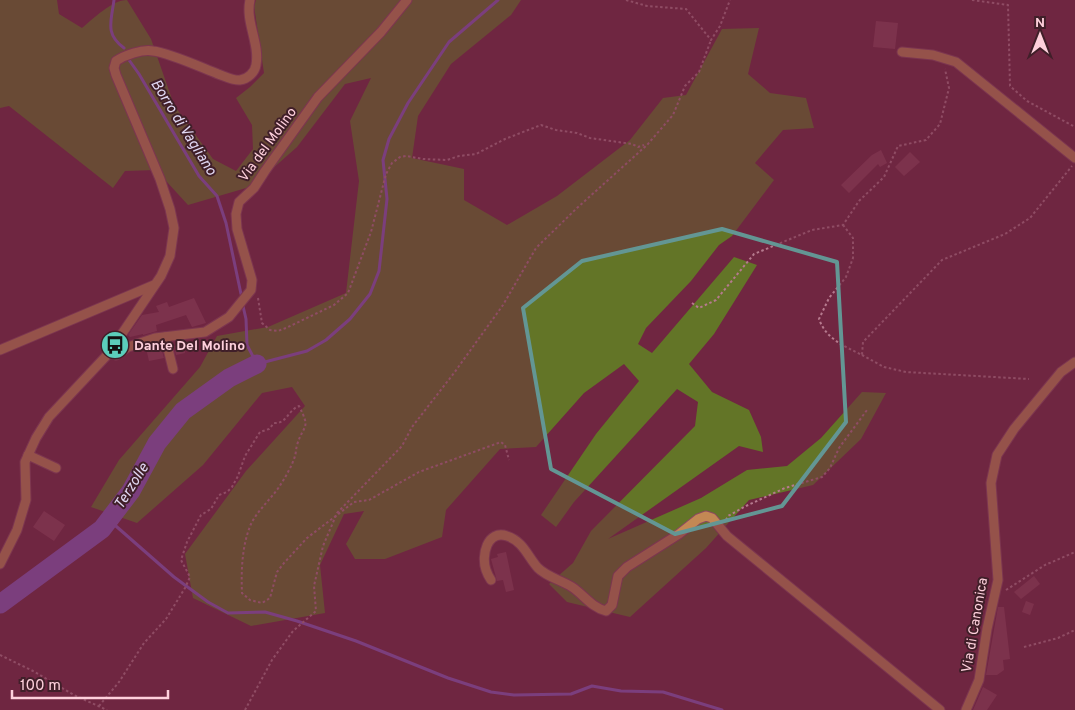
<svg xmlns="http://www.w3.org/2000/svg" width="1075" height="710" viewBox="0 0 1075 710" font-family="Overpass,sans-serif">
<rect width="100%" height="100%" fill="#702641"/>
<path fill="#637527" d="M0,0H57L59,14L82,28C93,19 112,0 127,0L151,39L174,105L213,159L236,171L253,149L252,125L236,98L250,87L264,73L254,6L256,0H521L511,15L451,64L418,116L412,158L464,169V200L507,225L557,196L630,140L663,98L686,95L722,29L759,28L748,74L770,93L806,98L814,128L783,130L755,163L774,180L732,236L719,245L691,281L646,328L638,344L652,353L734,257L757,265L714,334L689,364L712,392L749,410L761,437L763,452L739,446L608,539L701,498L747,470L787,466L821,438L862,392L886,393L861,439L813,485L749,500L706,548L630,617L567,602L549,584L573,563L591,531L695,426L698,402L677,389L574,502L556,527L541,515L596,434L639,381L624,364L584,393L536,447L500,449L446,510L442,537L385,559H355L346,544L364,511L344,514L320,565L325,613L251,626L193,598L185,554L246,471L305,406L292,387L262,393L203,465L137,523L91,507L119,460L200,367L217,336L268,327L346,293L359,181L350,121L371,78L345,84L297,147L253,186L188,205L156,170L125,171L113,188L9,106L0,108Z"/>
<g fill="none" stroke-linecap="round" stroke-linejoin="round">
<g stroke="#895bc6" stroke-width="3">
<path d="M114,0C111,22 105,34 124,48"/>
<polyline points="129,60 139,74 199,176 217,196 226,223 241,294"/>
<polyline points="243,306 246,319 247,345 257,364 307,351 326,340 350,319 370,294 379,271 387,199 383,160 389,139 408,103 449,42 498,0"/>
<polyline points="109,520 174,577 208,602 228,613 265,612 297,621 356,641 448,678 491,692 514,695 571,694 592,686 621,691 663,692 722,710"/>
</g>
<polyline stroke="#895bc6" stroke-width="19" points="0,604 102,529 131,491 157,443 183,411 229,378 257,364"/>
</g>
<g fill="#8d405a">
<polygon points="876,21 898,23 895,49 873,47"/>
<polygon points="881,150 887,163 880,167 878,164 849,193 841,185 872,155"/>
<polygon points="910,152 920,162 904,176 895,167"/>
<polygon points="194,298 206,323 192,327 186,315 156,325 157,331 143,335 143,334 130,337 128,335 142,315 159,312 156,306 167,302 169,307"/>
<polygon points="160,344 164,358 149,361 146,348"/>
<polygon points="183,344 185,353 176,355 174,346"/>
<polygon points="44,511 65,525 54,541 33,527"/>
<polygon points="506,552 514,590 506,592 503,580 497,581 491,559 498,557 497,554"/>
<polygon points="1034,576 1040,584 1021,599 1014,592"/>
<polygon points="1026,601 1034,604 1030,615 1022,612"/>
<polygon points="998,607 1004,607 1010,659 1003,660 1004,670 997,675 986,675"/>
<polygon points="983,687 997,695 987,710 973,710"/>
</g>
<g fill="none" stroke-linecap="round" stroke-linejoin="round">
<defs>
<g id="minor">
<polyline points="902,52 933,55 956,62 1075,158"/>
<polyline points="165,337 173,369"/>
<polyline points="0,350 154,285"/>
<polyline points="109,353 116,355 128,347 155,338 205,332 229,317 251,290 252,280 237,229 236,214 239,202 254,188 265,171 318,97 381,32 407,0"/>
<polyline points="28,455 56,468"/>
<path d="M0,564L17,530L26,500L25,462L36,438L49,417L109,353L161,276L170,256L174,228L170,209L160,179L116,75L114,68L116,61C125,55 142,49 153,51C170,53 200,67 218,74C224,76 234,81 240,80C248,79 255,72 256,65C260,43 245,22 250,0"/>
<path d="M491,580C489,577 487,573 486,570C481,556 487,529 507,536C523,541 528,557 538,568C547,577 561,580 572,587C584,595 591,607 606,611L612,605L618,576L627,567L679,534L698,519L706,516L712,518L727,536L940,710"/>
<polyline points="966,710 979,680 987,629 998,580 991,483 997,455 1014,429 1061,372 1075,362"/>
</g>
</defs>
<use href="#minor" stroke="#8c4860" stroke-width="11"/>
<g stroke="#b67a8e" stroke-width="2" stroke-dasharray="2.5 2.5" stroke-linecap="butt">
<polyline points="626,0 647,6 686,9 711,40 720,26 730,0"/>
<polyline points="972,0 1008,5 1010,86 1027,101 1075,127"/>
<path d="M843,225L853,238V258L846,277L829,298L819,319C826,339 844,346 862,355L863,342L942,260L1005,234L1030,218L1072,166"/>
<polyline points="258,298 262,323 270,330 278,331 286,328 334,305 348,293 371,232 386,174 392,163 400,157 406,156 423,159 447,160 459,156 476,154 505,139 541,125 556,130 577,133 590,138 632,144 638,147 644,145"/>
<polyline points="692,303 699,308 716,300 754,254 812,230 843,225 859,201 884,177 898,146 926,140 940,124 949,88 945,69"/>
<polyline points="862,355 884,367 906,372 1029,379"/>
<polyline points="726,520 728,516 746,506 785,488 822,477 830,468 839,448 867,410"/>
<polyline points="1006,590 1045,565 1075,552"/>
<polyline points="1024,647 1058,638 1075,630"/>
<polyline points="0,655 33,671 74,695 107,710"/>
<path d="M99,706L119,682L144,643L166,619L185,588L190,577L181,560L187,542L201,515L211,509L219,495L227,492L232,487L238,476L245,456L260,432L269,429L274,423C287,424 288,410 299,406C311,430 304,423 297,445C296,449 296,453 295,456C292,466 285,478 279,487C270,500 258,510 251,524C242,545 241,570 242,593L250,600L262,603L270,598L277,572L284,563L307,538L354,502L369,500L419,472L501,442L505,445L509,460"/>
<polyline points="245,710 272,660 293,631 316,611 314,586 323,546 337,513 402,446 412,427 454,373 503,305 536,248 577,208 647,145 673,115 685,86 699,72 711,40"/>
</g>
<use href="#minor" stroke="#c38854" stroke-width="9"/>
</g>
<path d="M0 0H1075V710H0ZM722,229L837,262L846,422L782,506L675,534L551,469L523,308L582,261Z" fill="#702641" fill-opacity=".55" fill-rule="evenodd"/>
<path fill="none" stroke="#639694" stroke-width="4" stroke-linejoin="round" d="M722,229L837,262L846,422L782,506L675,534L551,469L523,308L582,261Z"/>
<defs>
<symbol id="bus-disc" viewBox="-11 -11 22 22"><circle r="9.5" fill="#5bcebb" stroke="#401f29"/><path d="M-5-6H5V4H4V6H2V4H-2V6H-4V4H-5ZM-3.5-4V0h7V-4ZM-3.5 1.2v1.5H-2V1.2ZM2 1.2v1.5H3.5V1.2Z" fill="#111"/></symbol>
</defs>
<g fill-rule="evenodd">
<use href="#bus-disc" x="99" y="329" width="32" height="32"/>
</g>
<g text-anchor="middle" stroke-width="4" stroke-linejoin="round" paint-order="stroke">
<g font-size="14" fill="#fed0dc" stroke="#401f29">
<text transform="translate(267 144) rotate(-54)" y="5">Via del Molino</text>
<text transform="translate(974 625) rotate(-80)" y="5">Via di Canonica</text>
</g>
<g font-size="14" font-weight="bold" fill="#fed0dc" stroke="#401f29" text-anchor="start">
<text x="134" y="350">Dante Del Molino</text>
</g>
<g font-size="15" font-style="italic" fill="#e1d8f3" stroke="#401f29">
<text transform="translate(184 127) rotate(58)" y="5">Borro di Vagliano</text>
<text transform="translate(131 486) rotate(-58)" y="5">Terzolle</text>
</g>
</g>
<g transform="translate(1040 35)" stroke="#401f29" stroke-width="4" paint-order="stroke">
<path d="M0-4L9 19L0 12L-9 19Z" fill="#fed0dc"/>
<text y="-8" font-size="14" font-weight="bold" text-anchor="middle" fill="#fed0dc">N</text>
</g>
<path d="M12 690v8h156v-8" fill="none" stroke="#fed0dc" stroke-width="2.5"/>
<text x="20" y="690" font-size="15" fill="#fed0dc" stroke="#401f29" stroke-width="4" paint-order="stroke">100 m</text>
</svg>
